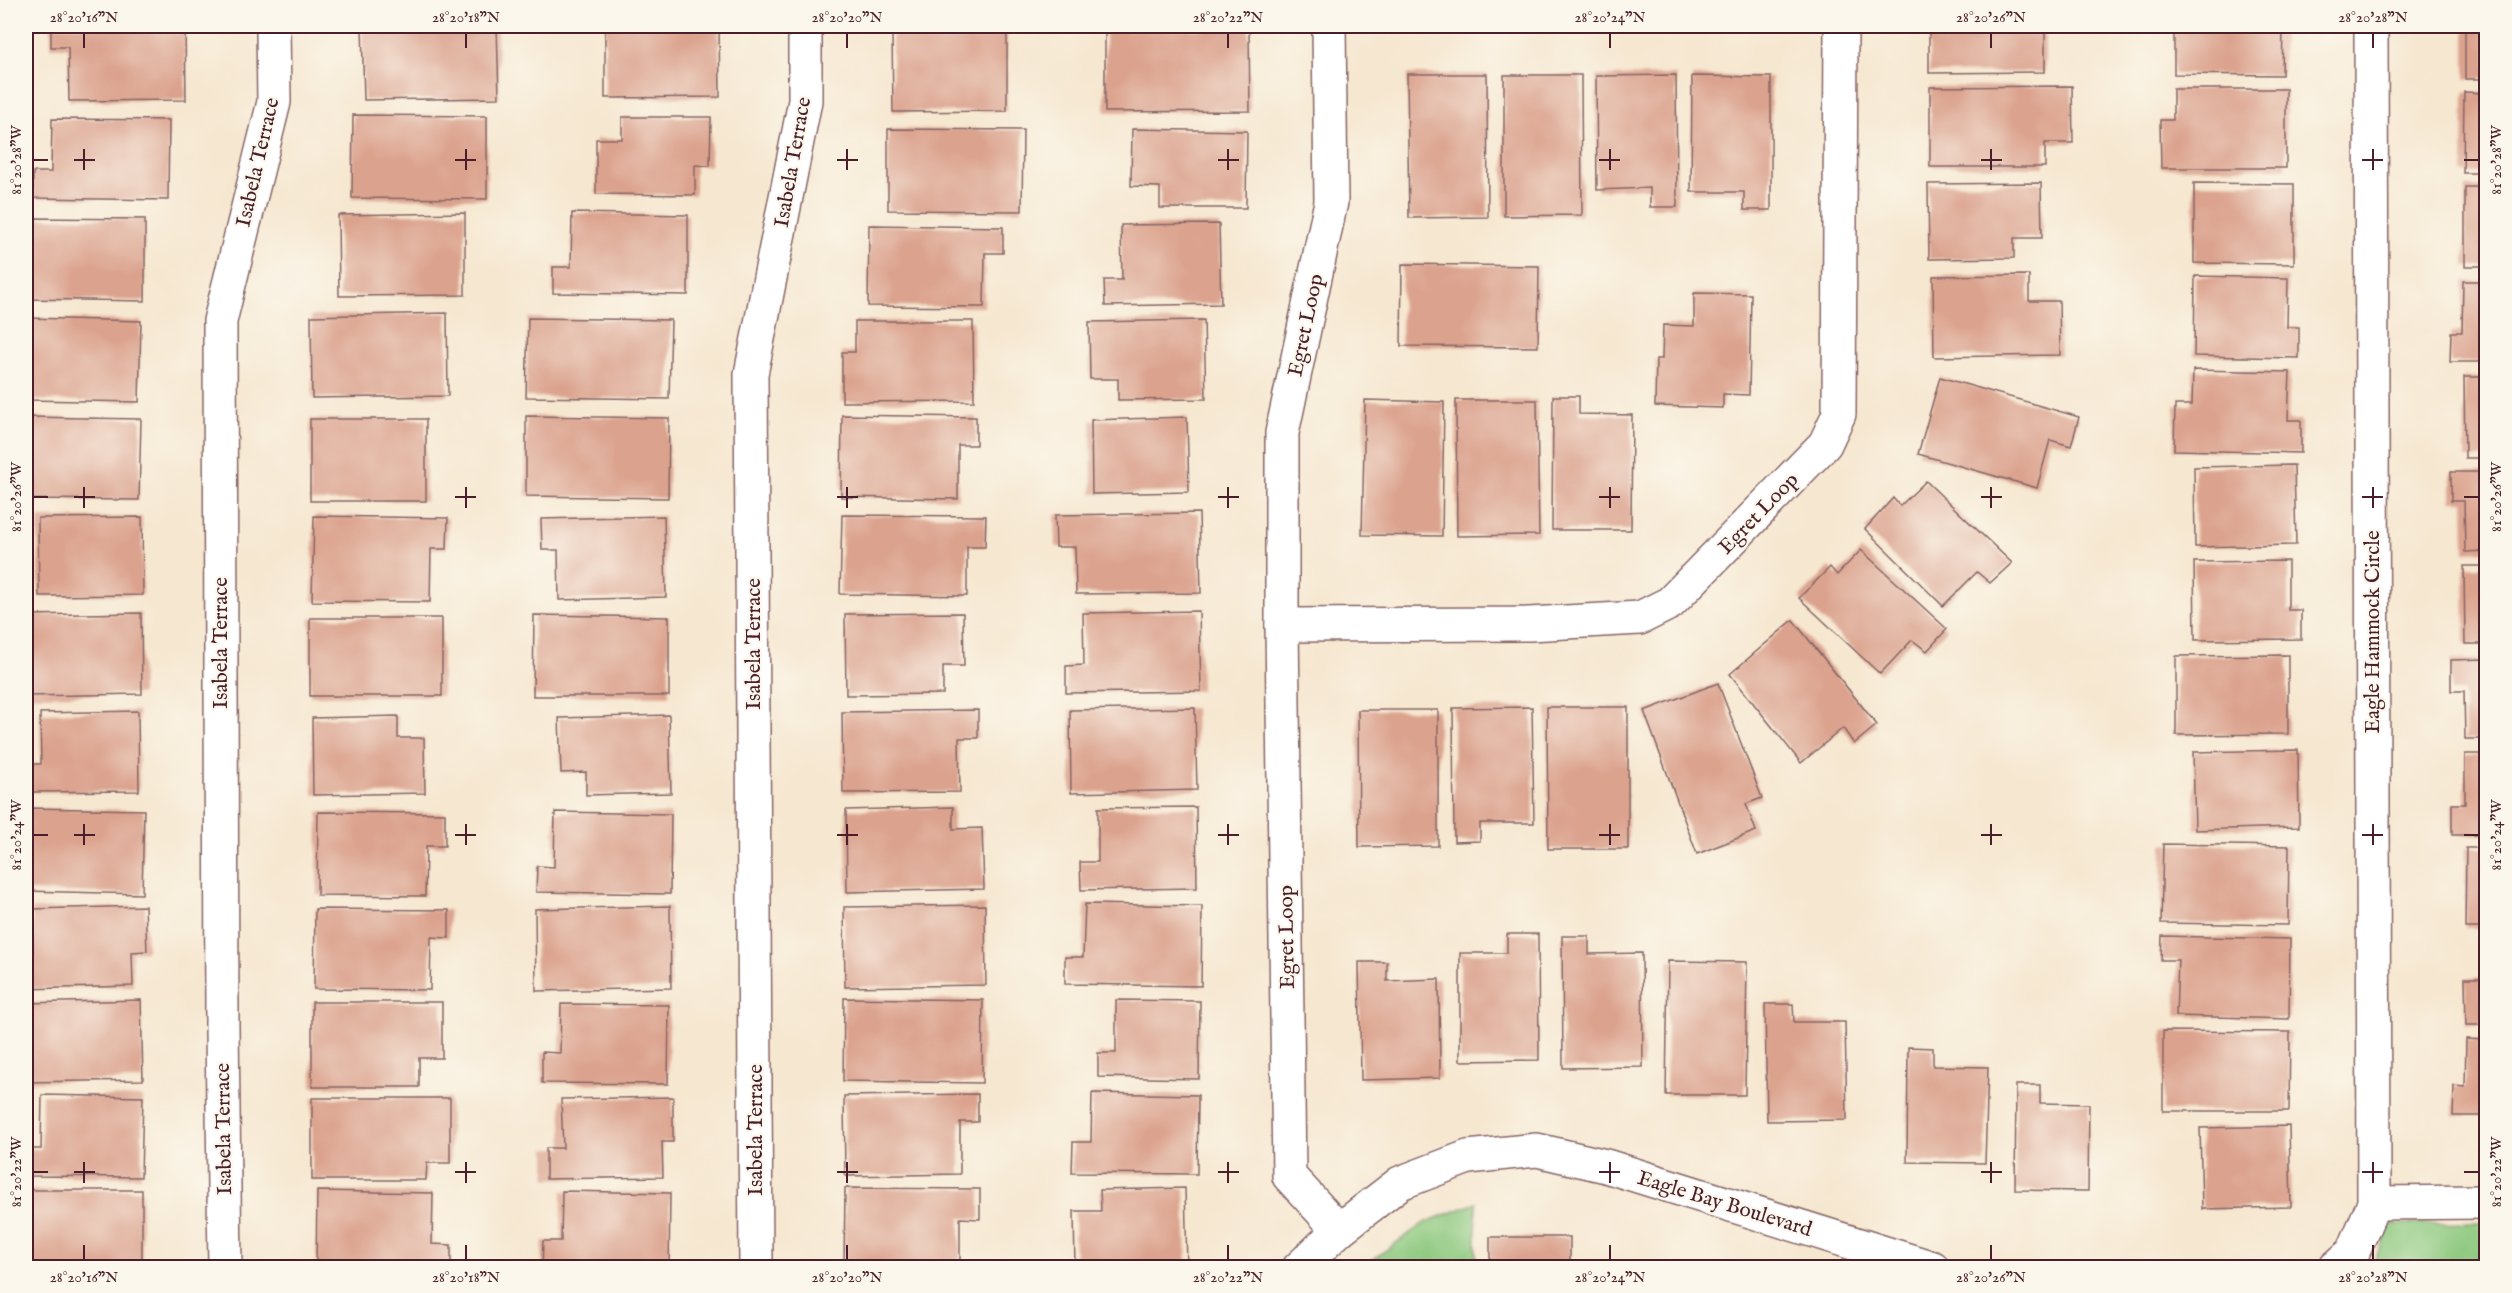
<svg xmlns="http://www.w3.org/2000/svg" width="2512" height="1293" viewBox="0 0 2512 1293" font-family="'IM FELL English',serif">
<rect width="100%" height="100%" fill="#fbf7ec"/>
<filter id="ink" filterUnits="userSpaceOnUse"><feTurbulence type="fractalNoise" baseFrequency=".0167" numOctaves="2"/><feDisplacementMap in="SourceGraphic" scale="12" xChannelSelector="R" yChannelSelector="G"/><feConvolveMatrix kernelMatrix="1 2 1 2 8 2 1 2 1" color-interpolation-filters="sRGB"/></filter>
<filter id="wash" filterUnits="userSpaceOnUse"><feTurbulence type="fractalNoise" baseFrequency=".008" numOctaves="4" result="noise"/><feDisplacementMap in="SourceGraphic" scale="24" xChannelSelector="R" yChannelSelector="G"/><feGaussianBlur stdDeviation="1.35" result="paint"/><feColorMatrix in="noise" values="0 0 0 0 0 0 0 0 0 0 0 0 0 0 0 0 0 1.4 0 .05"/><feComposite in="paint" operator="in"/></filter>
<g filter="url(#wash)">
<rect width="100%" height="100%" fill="#f6e7d0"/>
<g fill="#8cc87e" stroke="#6b7454" stroke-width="1.5">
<polygon points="1476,1203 1476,1267 1362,1267 1426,1222"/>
<polygon points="2486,1223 2486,1267 2369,1267 2375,1259 2391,1224"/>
</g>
<g id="blocks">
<g fill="#dba38e">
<polygon points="51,26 185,26 186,100 69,101 68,47 51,47"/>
<polygon points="362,26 497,26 499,98 364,100"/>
<polygon points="605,26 719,26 720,97 605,98"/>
<polygon points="1929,26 2045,26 2045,72 1929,73"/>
<polygon points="2174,26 2283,26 2282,75 2174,74"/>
<rect x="2465" y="26" width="21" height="53"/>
<polygon points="1249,29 1250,111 1105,112 1105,30"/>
<polygon points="1007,31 1007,111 893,112 892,32"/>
<polygon points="1407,74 1487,74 1488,217 1409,218"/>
<polygon points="1504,75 1581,75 1582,215 1504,216"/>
<polygon points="1676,75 1677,207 1650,207 1650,188 1597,190 1596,76"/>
<polygon points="1692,76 1771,77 1771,210 1744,210 1744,192 1691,192"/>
<polygon points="2072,86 2073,143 2045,143 2045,167 1930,167 1930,87"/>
<polygon points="2173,89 2286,89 2286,168 2161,168 2160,120 2173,120"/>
<polygon points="2464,92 2486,93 2486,173 2463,173"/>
<polygon points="353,115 487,116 487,199 352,198"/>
<polygon points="622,117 711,117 710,166 695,165 695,195 596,194 596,139 622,139"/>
<polygon points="52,119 169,120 168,200 33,198 33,172 51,172"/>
<polygon points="888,129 1023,130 1022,211 888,210"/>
<polygon points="1132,129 1247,131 1246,208 1160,208 1160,187 1131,186"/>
<polygon points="2041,183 2042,238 2014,238 2014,258 1929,259 1928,184"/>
<polygon points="2194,183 2294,184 2294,264 2194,263"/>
<rect x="2465" y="187" width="21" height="79"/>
<polygon points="465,213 465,295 339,296 338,215"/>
<polygon points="572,213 688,215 688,295 553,293 553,267 571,267"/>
<polygon points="31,218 145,219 145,301 26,299 26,271 30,272"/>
<polygon points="1219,224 1221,304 1105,306 1104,280 1122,280 1121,225"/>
<polygon points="869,225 1003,227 1003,253 985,253 984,307 868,306"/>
<polygon points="1402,264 1539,266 1538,347 1401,346"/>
<polygon points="2029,275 2029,301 2059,301 2060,355 1934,357 1933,276"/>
<polygon points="2195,276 2288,278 2287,327 2299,327 2299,358 2194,356"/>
<polygon points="2463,281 2486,281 2486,362 2450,362 2451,332 2462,332"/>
<polygon points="1694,293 1751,294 1749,395 1723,394 1723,408 1655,406 1656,359 1662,359 1663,325 1694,326"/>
<polygon points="447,313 448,396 312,398 311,316"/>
<polygon points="26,318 141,321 139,402 26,400"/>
<polygon points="528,318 671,320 669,399 526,397"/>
<polygon points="1204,320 1206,399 1118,400 1118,379 1090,379 1089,322"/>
<polygon points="855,321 973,321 974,401 842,402 842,352 855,352"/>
<polygon points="2193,370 2290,372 2288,420 2301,420 2301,453 2174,450 2175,405 2192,405"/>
<polygon points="1940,377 2079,417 2071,446 2050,440 2037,488 1918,454"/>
<polygon points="2464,377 2486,377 2486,458 2465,458"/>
<polygon points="1553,396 1579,396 1579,414 1632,415 1631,530 1552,530"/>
<polygon points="1365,400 1444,402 1442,536 1362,535"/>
<polygon points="1456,400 1537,400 1539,535 1457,536"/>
<polygon points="842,415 976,417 976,445 958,445 958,499 841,497"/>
<polygon points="526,416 669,418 668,498 526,496"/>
<polygon points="26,417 141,419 139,500 26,499"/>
<polygon points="1187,417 1189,492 1092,494 1091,420"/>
<rect x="310" y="419" width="116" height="82"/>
<polygon points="2294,465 2296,545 2195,547 2194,467"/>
<polygon points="2451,472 2486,472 2486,551 2465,552 2464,501 2451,501"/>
<polygon points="1926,481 2012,563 1990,583 1977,572 1943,606 1865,529 1893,498 1900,506"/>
<polygon points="1199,513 1201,593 1076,594 1075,547 1056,547 1055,515"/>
<polygon points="842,515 986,516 985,547 967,547 967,596 840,594"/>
<polygon points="314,516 448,518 447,549 431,549 430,602 312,601"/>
<polygon points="664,516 666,597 559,600 558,550 542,550 541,519"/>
<polygon points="142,517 143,595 39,596 38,518"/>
<polygon points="1861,550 1947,629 1927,651 1912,640 1880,674 1799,598 1830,567 1837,575"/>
<polygon points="2288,561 2288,610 2301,610 2301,639 2195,640 2194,562"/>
<polygon points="2464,566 2486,566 2486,644 2465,644"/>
<polygon points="1199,611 1201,691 1066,693 1066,666 1084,665 1083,613"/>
<polygon points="141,613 142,694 26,696 26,615"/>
<polygon points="963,613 964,666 943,666 943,694 846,695 845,614"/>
<polygon points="534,615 669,617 669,696 533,696"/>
<rect x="310" y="618" width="132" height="78"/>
<polygon points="1793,620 1877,725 1854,744 1843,728 1801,763 1730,674"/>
<polygon points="2288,655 2288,734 2176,735 2176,656"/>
<polygon points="2486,659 2486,739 2465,739 2464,691 2451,691 2451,660"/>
<polygon points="1718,683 1762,798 1746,804 1756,831 1697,854 1644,711"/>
<polygon points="1532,707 1534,823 1480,823 1480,841 1454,842 1453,708"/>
<polygon points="1547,707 1628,707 1628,849 1548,849"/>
<polygon points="1195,708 1197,790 1071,793 1070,710"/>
<polygon points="978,710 978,738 959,738 960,792 843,793 842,712"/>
<polygon points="1358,710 1438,710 1438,846 1359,847"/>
<polygon points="138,711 139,791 26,792 26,764 41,764 40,713"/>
<polygon points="669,715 671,793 586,795 586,772 561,773 559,718"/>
<polygon points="398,716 398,738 424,738 425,793 313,795 312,718"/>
<polygon points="2298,750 2299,827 2195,830 2193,752"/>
<polygon points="2465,754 2486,754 2486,835 2452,835 2452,804 2465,804"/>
<polygon points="953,807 953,829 982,828 984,889 847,892 846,810"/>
<polygon points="1196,807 1197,888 1081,890 1080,862 1098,862 1098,808"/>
<polygon points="26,808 144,810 142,894 26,891"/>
<polygon points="318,812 445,813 445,846 426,846 425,896 317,895"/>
<polygon points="555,812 671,814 670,894 536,892 537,866 554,867"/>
<polygon points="2163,844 2289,846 2288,925 2161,923"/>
<polygon points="2466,848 2486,848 2486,928 2465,928"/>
<polygon points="1085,904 1202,906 1201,986 1065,984 1065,957 1083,957"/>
<polygon points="985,905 986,985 845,987 844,907"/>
<polygon points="145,906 147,951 132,952 133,986 26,989 26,956 33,956 32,909"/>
<polygon points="670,906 671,988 536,991 535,909"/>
<polygon points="315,909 449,910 449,938 431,937 430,990 314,989"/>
<polygon points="1507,934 1538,934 1539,1060 1460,1061 1460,953 1507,953"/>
<polygon points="1562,936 1589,936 1589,954 1642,953 1643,1067 1563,1068"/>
<polygon points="2162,936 2290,939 2289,1019 2176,1016 2178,960 2161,960"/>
<polygon points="1668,961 1747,962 1745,1095 1666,1095"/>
<polygon points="1359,962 1387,962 1387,981 1439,979 1440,1078 1361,1080"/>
<polygon points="2465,978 2486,978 2486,1025 2466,1025"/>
<polygon points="844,998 983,1000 982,1083 843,1081"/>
<polygon points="141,1000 143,1080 26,1082 26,1003"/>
<polygon points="1116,1000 1200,1001 1199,1079 1098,1077 1098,1053 1116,1053"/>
<polygon points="312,1002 442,1002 442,1058 419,1058 419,1087 312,1087"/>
<polygon points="561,1004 669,1005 668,1084 542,1083 542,1052 560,1053"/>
<polygon points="1765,1004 1793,1004 1794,1022 1845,1022 1847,1120 1767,1121"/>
<polygon points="2163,1031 2290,1032 2289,1111 2163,1111"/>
<polygon points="2466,1039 2486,1040 2486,1116 2453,1116 2454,1086 2465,1087"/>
<polygon points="1908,1047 1933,1048 1933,1066 1988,1067 1985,1163 1907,1162"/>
<polygon points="2016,1085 2040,1085 2040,1103 2089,1104 2088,1191 2015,1190"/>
<polygon points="1092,1093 1198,1095 1197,1174 1072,1173 1073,1142 1091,1142"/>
<polygon points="978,1094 978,1122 960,1122 960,1174 845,1176 844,1096"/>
<polygon points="42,1095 143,1097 141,1177 26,1176 26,1149 41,1149"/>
<polygon points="673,1097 673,1142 662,1142 663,1177 546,1179 546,1148 563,1148 561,1099"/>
<polygon points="312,1098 450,1098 450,1163 427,1163 426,1180 312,1180"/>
<polygon points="2289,1126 2291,1207 2202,1209 2200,1128"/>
<polygon points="845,1188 980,1189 980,1219 960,1218 960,1268 844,1268"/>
<polygon points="1185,1188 1187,1266 1075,1268 1074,1211 1101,1211 1100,1190"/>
<rect x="26" y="1190" width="116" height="78"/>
<polygon points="317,1191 433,1193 432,1244 451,1245 451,1268 316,1268"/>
<polygon points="562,1191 670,1193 669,1268 542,1268 543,1241 561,1241"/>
<rect x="1490" y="1237" width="80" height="31"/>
<polygon points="1587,1264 1630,1266 1630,1268 1587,1268"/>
</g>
</g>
</g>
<g filter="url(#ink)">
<use href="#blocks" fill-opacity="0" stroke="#866565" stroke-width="1.5"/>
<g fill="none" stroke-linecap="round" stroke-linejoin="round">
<defs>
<g id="minor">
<polyline points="1329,26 1331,202 1282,433 1282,625 1289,1176 1339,1230"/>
<polyline points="1282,625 1529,624 1640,618 1670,603 1825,444 1839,414 1841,26"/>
<polyline points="2374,1203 2486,1202"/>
<polyline points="225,1268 222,1027 220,321 274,102 273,26"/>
<polyline points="756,1268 751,374 805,101 805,26"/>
<polyline points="1299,1268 1339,1230 1400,1183 1468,1157 1537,1150 1606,1166 1933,1268"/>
<polyline points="2335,1268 2353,1252 2374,1203 2371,26"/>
</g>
</defs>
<use href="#minor" stroke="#866565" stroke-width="36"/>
<use href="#minor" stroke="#fff" stroke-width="33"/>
</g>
</g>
<path fill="none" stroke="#4a1f2b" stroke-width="2" d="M84,33V48M466,33V48M847,33V48M1228,33V48M1610,33V48M1991,33V48M2373,33V48M84,149V170M466,149V170M847,149V170M1228,149V170M1610,149V170M1991,149V170M2373,149V170M33,160H48M74,160H95M455,160H476M837,160H858M1218,160H1239M1599,160H1620M1981,160H2002M2362,160H2383M2464,160H2479M84,487V508M466,487V508M847,487V508M1228,487V508M1610,487V508M1991,487V508M2373,487V508M33,497H48M74,497H95M455,497H476M837,497H858M1218,497H1239M1599,497H1620M1981,497H2002M2362,497H2383M2464,497H2479M84,824V845M466,824V845M847,824V845M1228,824V845M1610,824V845M1991,824V845M2373,824V845M33,835H48M74,835H95M455,835H476M837,835H858M1218,835H1239M1599,835H1620M1981,835H2002M2362,835H2383M2464,835H2479M84,1162V1183M466,1162V1183M847,1162V1183M1228,1162V1183M1610,1162V1183M1991,1162V1183M2373,1162V1183M33,1172H48M74,1172H95M455,1172H476M837,1172H858M1218,1172H1239M1599,1172H1620M1981,1172H2002M2362,1172H2383M2464,1172H2479M84,1245V1260M466,1245V1260M847,1245V1260M1228,1245V1260M1610,1245V1260M1991,1245V1260M2373,1245V1260"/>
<g text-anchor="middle" stroke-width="4.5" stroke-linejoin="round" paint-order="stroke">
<g font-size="21" fill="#4a1f2b" stroke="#fbf7ec">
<text transform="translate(257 162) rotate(-77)" y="7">Isabela Terrace</text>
<text transform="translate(792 162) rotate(-80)" y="7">Isabela Terrace</text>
<text transform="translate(1305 325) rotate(-78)" y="7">Egret Loop</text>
<text transform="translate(1758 513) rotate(-46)" y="7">Egret Loop</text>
<text transform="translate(2372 632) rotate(-90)" y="7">Eagle Hammock Circle</text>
<text transform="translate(220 643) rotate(-90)" y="7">Isabela Terrace</text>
<text transform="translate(753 644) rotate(-90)" y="7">Isabela Terrace</text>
<text transform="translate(1286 937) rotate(-91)" y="7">Egret Loop</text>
<text transform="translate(223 1129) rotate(-91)" y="7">Isabela Terrace</text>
<text transform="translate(755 1130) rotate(-90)" y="7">Isabela Terrace</text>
<text transform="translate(1725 1203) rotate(17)" y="7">Eagle Bay Boulevard</text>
</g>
</g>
<rect width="2512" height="1293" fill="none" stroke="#fbf7ec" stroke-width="66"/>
<rect x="33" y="33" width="2446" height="1227" fill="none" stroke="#4a1f2b" stroke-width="2"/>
<g font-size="15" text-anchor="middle" fill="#4a1f2b">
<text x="84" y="22">28°20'16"N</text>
<text x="466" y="22">28°20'18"N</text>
<text x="847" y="22">28°20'20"N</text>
<text x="1228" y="22">28°20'22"N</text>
<text x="1610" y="22">28°20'24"N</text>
<text x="1991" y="22">28°20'26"N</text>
<text x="2373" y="22">28°20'28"N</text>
<text transform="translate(2496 160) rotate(-90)" y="5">81°20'28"W</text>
<text transform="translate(16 160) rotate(-90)" y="5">81°20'28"W</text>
<text transform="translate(2496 497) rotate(-90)" y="5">81°20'26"W</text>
<text transform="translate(16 497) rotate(-90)" y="5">81°20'26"W</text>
<text transform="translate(2496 835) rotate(-90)" y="5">81°20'24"W</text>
<text transform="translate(16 835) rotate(-90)" y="5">81°20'24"W</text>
<text transform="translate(16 1172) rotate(-90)" y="5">81°20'22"W</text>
<text transform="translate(2496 1172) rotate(-90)" y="5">81°20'22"W</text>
<text x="84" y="1282">28°20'16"N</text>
<text x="466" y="1282">28°20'18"N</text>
<text x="847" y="1282">28°20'20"N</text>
<text x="1228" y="1282">28°20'22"N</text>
<text x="1610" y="1282">28°20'24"N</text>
<text x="1991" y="1282">28°20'26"N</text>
<text x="2373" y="1282">28°20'28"N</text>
</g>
</svg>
